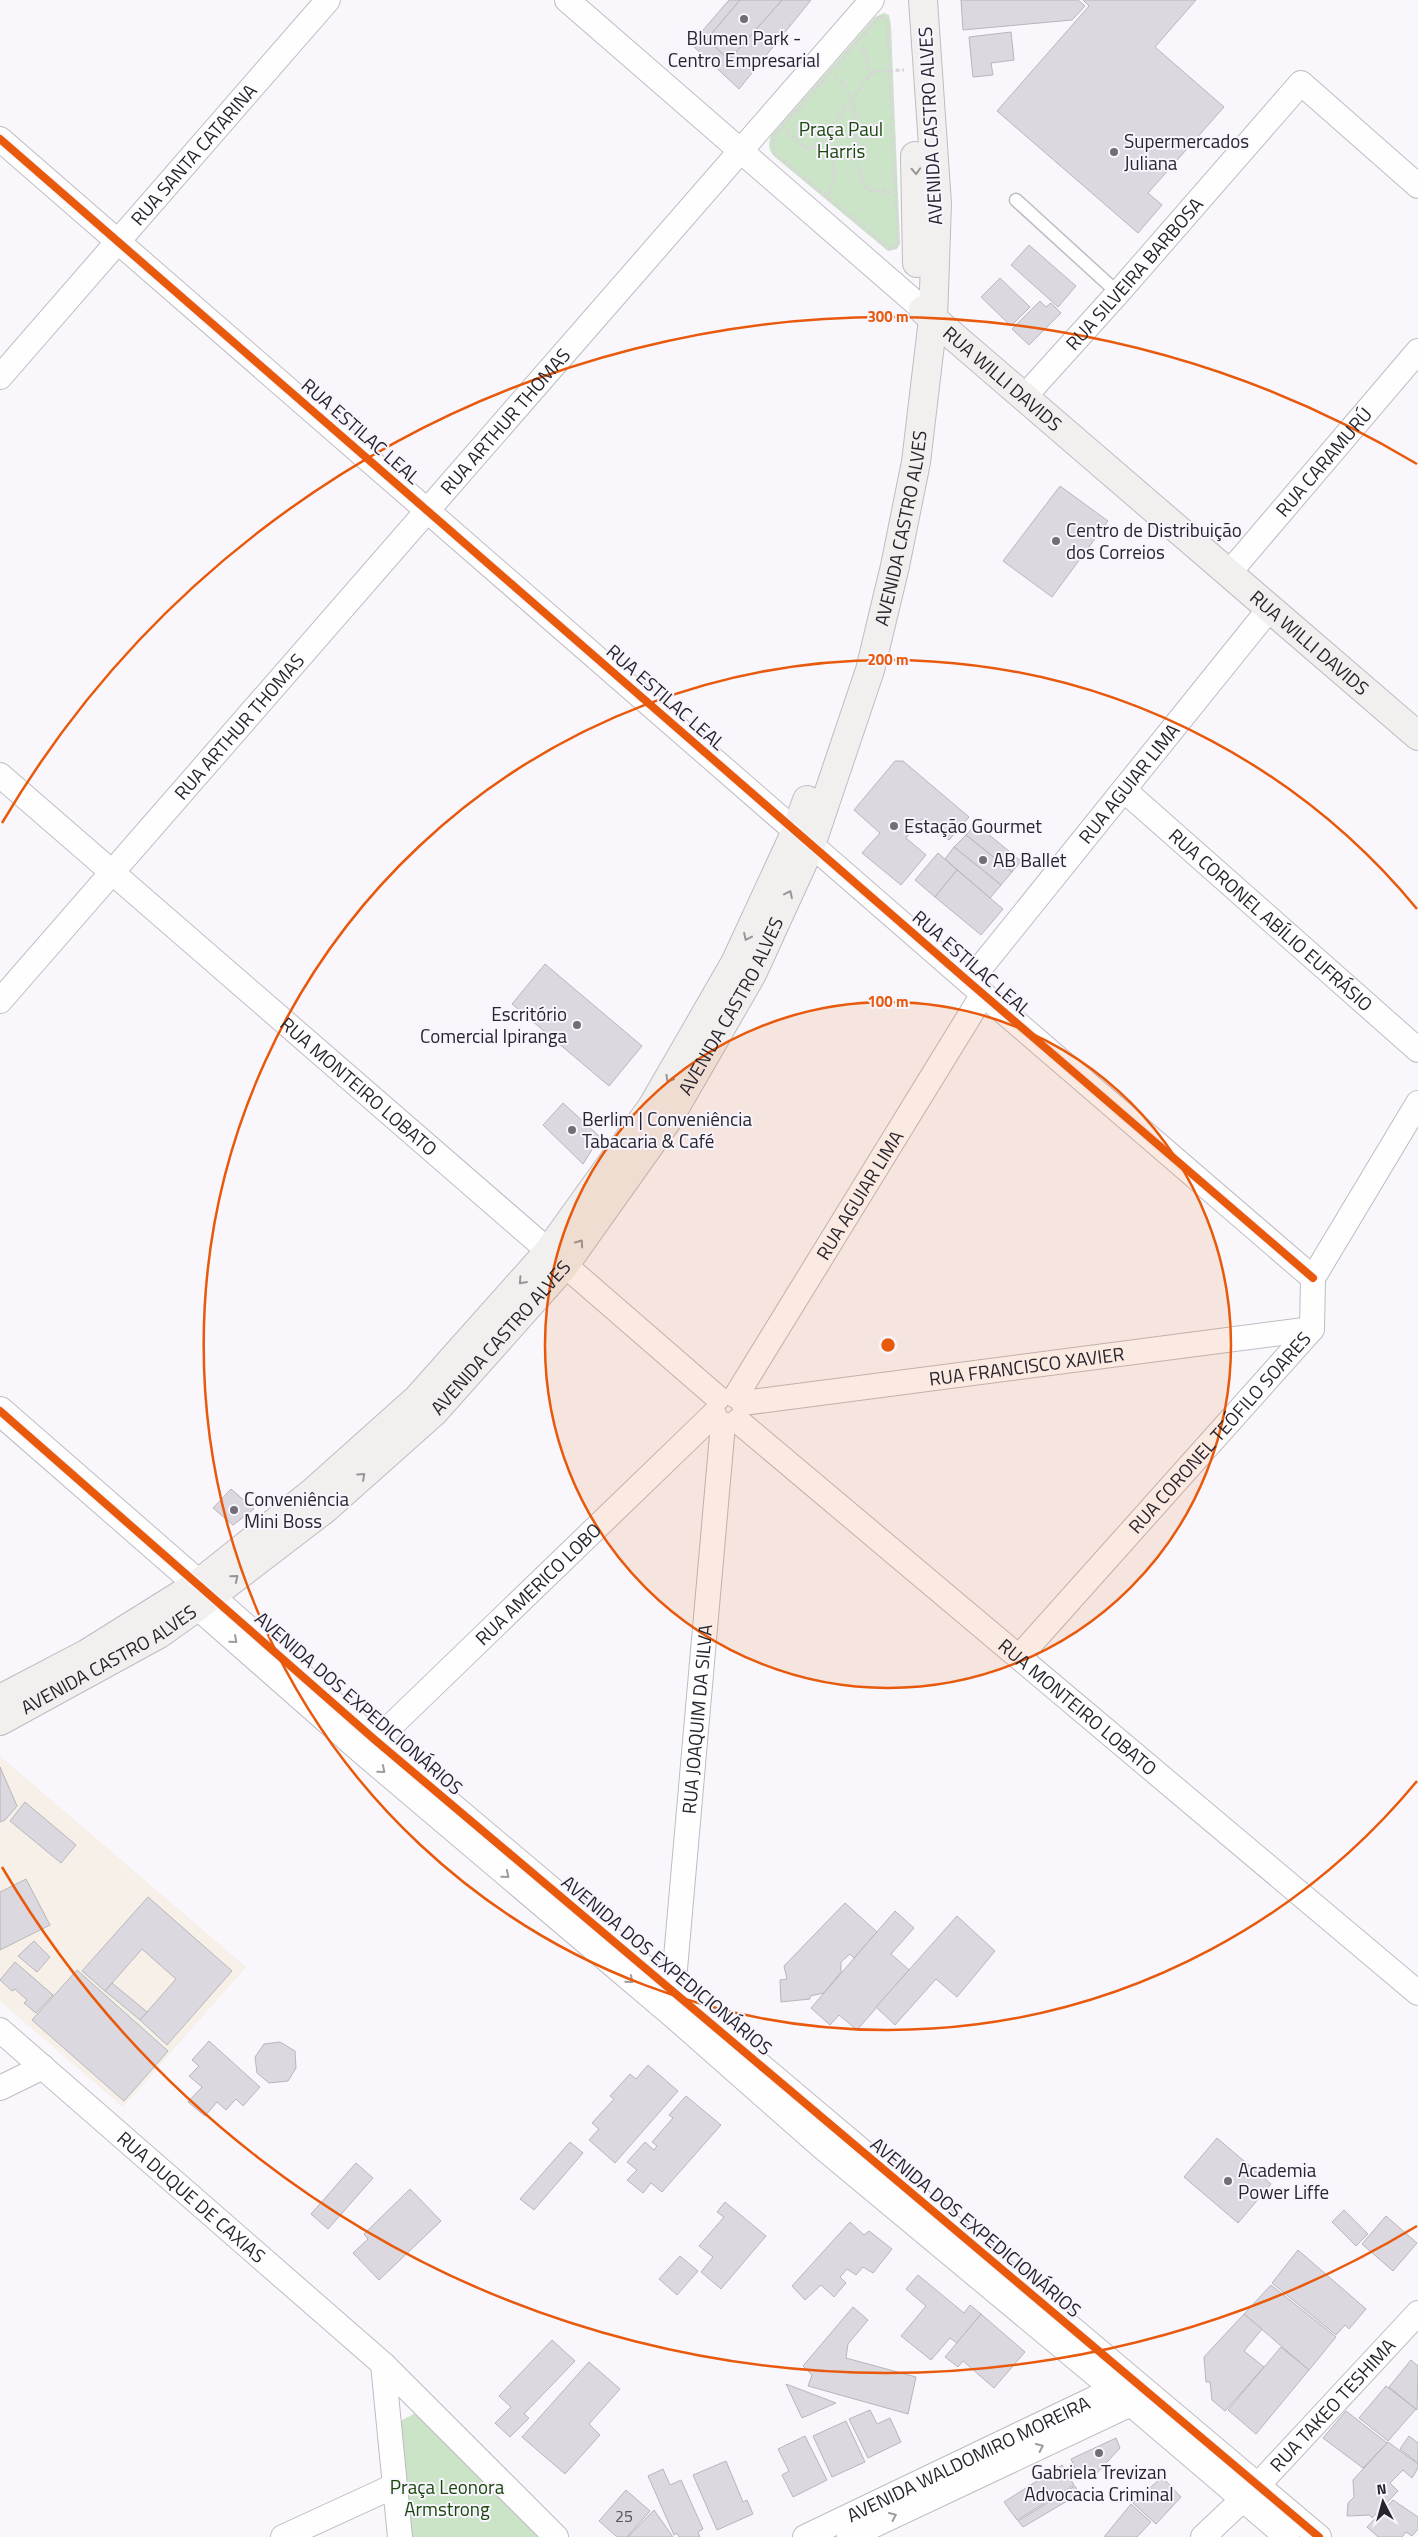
<svg xmlns="http://www.w3.org/2000/svg" width="1418" height="2537" viewBox="0 0 1418 2537" font-family="'Titillium Web',sans-serif">
<rect width="100%" height="100%" fill="#f9f7fc"/>
<polygon fill="#f7f0e8" points="0,1756 246,1967 123,2107 0,2001"/>
<g fill="#cbe3c7">
<path d="M884,13L889,15L891,26L900,244L897,249L888,251L775,157C768,150 768,145 771,136L875,17Z"/>
<polygon points="414,2414 421,2414 539,2537 412,2537 400,2426 402,2420"/>
</g>
<g fill="#dbd9df" stroke="#b8b6bb">
<polygon points="729,0 740,0 707,39 729,60 782,0 811,0 739,89 691,44"/>
<polygon points="740,0 782,0 729,60 707,39"/>
<polygon points="961,0 1078,0 1085,6 1072,20 963,30"/>
<polygon points="1083,0 1196,0 1155,47 1224,107 1148,193 1162,205 1138,233 997,111 1089,6"/>
<polygon points="1011,32 1014,60 991,63 993,75 973,77 969,37"/>
<polygon points="1029,245 1076,286 1058,307 1011,265"/>
<polygon points="1000,278 1030,307 1011,326 981,297"/>
<polygon points="1040,301 1046,307 1051,303 1061,313 1029,345 1012,329"/>
<polygon points="1060,486 1108,521 1052,597 1003,561"/>
<polygon points="895,761 903,761 969,817 949,840 922,819 906,838 926,855 901,885 862,853 880,833 854,810"/>
<polygon points="976,824 1021,861 1012,872 966,835"/>
<polygon points="966,835 1012,872 1001,885 954,847"/>
<polygon points="954,847 1001,885 990,898 945,859"/>
<polygon points="938,853 957,870 935,897 915,880"/>
<polygon points="957,870 1003,909 981,935 935,897"/>
<polygon points="545,964 642,1046 609,1086 512,1004"/>
<polygon points="563,1103 600,1137 583,1164 543,1125"/>
<polygon points="231,1489 254,1509 233,1525 213,1508"/>
<polygon points="0,1767 17,1806 5,1820 0,1822"/>
<polygon points="25,1802 76,1845 61,1863 10,1821"/>
<polygon points="26,1879 50,1925 0,1950 0,1892"/>
<polygon points="148,1897 232,1971 167,2045 140,2020 176,1979 142,1949 105,1991 82,1971"/>
<polygon points="845,1903 877,1932 854,1958 850,1954 841,1962 841,1972 824,1993 810,1996 810,1999 781,2002 780,1980 787,1979 784,1966"/>
<polygon points="895,1911 914,1928 891,1954 909,1970 857,2030 839,2015 830,2025 811,2008"/>
<polygon points="957,1916 995,1951 957,1997 936,1979 895,2025 876,2007"/>
<polygon points="34,1941 50,1957 37,1972 18,1956"/>
<polygon points="15,1962 53,1995 36,2013 24,2003 27,2000 15,1989 12,1991 0,1980"/>
<polygon points="77,1970 168,2051 124,2101 32,2020"/>
<polygon points="112,1983 147,2012 140,2020 105,1991"/>
<polygon points="209,2041 260,2087 243,2106 236,2099 226,2110 217,2102 205,2116 188,2102 202,2087 189,2076 199,2066 192,2060"/>
<polygon points="280,2042 295,2051 296,2068 288,2081 269,2083 257,2073 255,2057 264,2044"/>
<polygon points="648,2065 678,2091 615,2163 589,2140 599,2129 592,2123 614,2099 610,2096 630,2074 636,2079"/>
<polygon points="686,2096 721,2125 662,2192 651,2183 643,2193 627,2180 637,2170 627,2162 645,2142 654,2150 657,2146 652,2142 673,2118 669,2115"/>
<polygon points="1217,2138 1271,2184 1238,2223 1184,2177"/>
<polygon points="570,2142 583,2153 534,2210 520,2199"/>
<polygon points="356,2163 373,2178 328,2229 311,2214"/>
<polygon points="410,2189 441,2221 379,2280 353,2253 368,2239 364,2234"/>
<polygon points="725,2202 766,2236 721,2289 701,2272 713,2257 699,2246 724,2217 717,2212"/>
<polygon points="1344,2210 1368,2234 1356,2246 1332,2222"/>
<polygon points="1386,2216 1417,2243 1393,2271 1362,2244"/>
<polygon points="850,2222 864,2235 869,2231 892,2249 873,2273 863,2267 856,2275 847,2269 840,2277 846,2283 834,2297 821,2285 805,2300 792,2286"/>
<polygon points="1298,2250 1366,2309 1349,2329 1345,2325 1336,2335 1272,2283"/>
<polygon points="680,2256 698,2271 677,2295 659,2279"/>
<polygon points="918,2275 964,2313 970,2305 981,2314 957,2343 950,2338 931,2360 901,2336 926,2306 906,2289"/>
<polygon points="1271,2285 1336,2337 1309,2370 1244,2314"/>
<polygon points="853,2307 868,2320 848,2344 846,2358 916,2377 908,2414 808,2386 812,2375 803,2366"/>
<polygon points="981,2314 1025,2352 994,2388 963,2361 958,2367 945,2357"/>
<polygon points="1244,2314 1262,2329 1244,2351 1264,2367 1225,2411 1212,2400 1210,2382 1206,2382 1204,2357"/>
<polygon points="552,2340 575,2361 524,2414 529,2418 510,2437 495,2423 511,2407 499,2396"/>
<polygon points="1281,2347 1309,2370 1256,2434 1228,2410"/>
<polygon points="1411,2360 1418,2366 1417,2410 1389,2387"/>
<polygon points="589,2362 620,2389 589,2424 600,2435 565,2474 522,2437"/>
<polygon points="786,2384 836,2403 802,2418"/>
<polygon points="1386,2386 1416,2409 1388,2441 1359,2418"/>
<polygon points="870,2410 877,2424 890,2418 901,2442 868,2458 849,2419"/>
<polygon points="1346,2411 1387,2443 1363,2468 1323,2438"/>
<polygon points="846,2421 865,2462 832,2477 813,2436"/>
<polygon points="805,2436 827,2480 793,2497 782,2475 789,2471 778,2449"/>
<polygon points="1409,2436 1418,2443 1418,2463 1400,2449"/>
<polygon points="1116,2438 1120,2448 1097,2473 1075,2468 1071,2459"/>
<polygon points="1388,2442 1418,2464 1418,2468 1412,2478 1403,2470 1390,2483 1398,2491 1372,2518 1370,2515 1347,2516 1348,2503 1354,2497 1353,2480"/>
<polygon points="726,2461 743,2502 747,2500 753,2514 717,2530 693,2475"/>
<polygon points="1062,2465 1074,2485 1017,2520 1004,2502"/>
<polygon points="663,2469 670,2485 681,2480 703,2529 698,2532 700,2537 679,2537 677,2533 674,2535 648,2476"/>
<polygon points="1162,2477 1181,2497 1156,2524 1133,2503"/>
<polygon points="1075,2486 1079,2494 1023,2527 1018,2521"/>
<polygon points="626,2490 650,2511 627,2537 617,2537 599,2521"/>
<polygon points="1393,2500 1418,2517 1418,2529 1412,2536 1406,2532 1402,2537 1378,2537 1367,2527"/>
<polygon points="1131,2504 1151,2522 1137,2537 1104,2537"/>
<polygon points="654,2510 673,2537 628,2537"/>
</g>
<g fill="none" stroke-linecap="round" stroke-linejoin="round">
<defs>
<polyline id="service" points="1016,200 1118,293"/>
<g id="minor">
<polyline points="567,0 917,304"/>
<polyline points="0,139 969,982 1313,1278"/>
<path id="s1" d="M0,377L328,0"/>
<path id="s2" d="M1025,396L1118,293L1301,83L1418,186"/>
<path id="s3" d="M1229,573L1418,351"/>
<path id="s4" d="M0,775L718,1398"/>
<path id="s5" d="M1124,790L1418,1050"/>
<path id="s6" d="M969,982L1270,608"/>
<path id="s7" d="M0,1001L872,0"/>
<path id="s8" d="M736,1396L983,994"/>
<path id="s9" d="M743,1403L1312,1329"/>
<path id="s10" d="M738,1421L1418,1993"/>
<polyline points="212,1596 375,1740 1319,2537"/>
<polyline points="197,1607 363,1753 671,2014 822,2147 1131,2404 1287,2537"/>
<path id="s11" d="M1019,1657L1312,1329L1313,1278L1418,1103"/>
<path id="s12" d="M364,1752L714,1414"/>
<path id="s13" d="M672,2003L723,1424"/>
<path id="s14" d="M0,2030L383,2364L556,2537"/>
<polyline points="0,2088 43,2067"/>
<polyline points="383,2364 400,2537"/>
<polyline points="283,2537 394,2486"/>
<path id="s15" d="M805,2537L1114,2389L1123,2379"/>
<polyline points="849,2537 1131,2404 1140,2394"/>
<path id="s16" d="M1203,2537L1258,2485L1418,2313"/>
</g>
<polyline id="tertiary" points="0,1411 212,1596"/>
<g id="secondary">
<polyline points="915,156 917,263"/>
<path id="s17" d="M923,310L1418,736"/>
<polyline points="0,1699 86,1654 198,1584 313,1492 417,1399 548,1252 652,1107 735,963 796,831 807,800"/>
<path id="s18" d="M0,1721L159,1634L197,1607L325,1509L434,1412L564,1266L669,1118L752,974L811,845L870,670L895,566L916,462L933,319L937,204L923,0"/>
</g>
</defs>
<use href="#service" stroke="#bebcc2" stroke-width="15"/>
<use href="#minor" stroke="#bebcc2" stroke-width="26"/>
<use href="#tertiary" stroke="#bebcc2" stroke-width="30"/>
<use href="#secondary" stroke="#bebcc2" stroke-width="30"/>
<g stroke="#d6d6d7" stroke-width="3" stroke-dasharray="4 2.5" stroke-linecap="butt">
<polygon points="880,16 887,20 898,244 896,247 890,249 774,153 773,137"/>
<polyline points="863,47 871,74"/>
<polyline points="836,76 853,98 859,172 864,186 869,190 891,192"/>
<polyline points="786,131 806,148 818,146 828,140"/>
<path d="M828,195C840,176 829,153 827,132L871,74L878,71L904,70"/>
</g>
<use href="#service" stroke="#fefeff" stroke-width="12"/>
<use href="#minor" stroke="#fefeff" stroke-width="24"/>
<use href="#tertiary" stroke="#fefeff" stroke-width="28"/>
<use href="#secondary" stroke="#f1f0ee" stroke-width="28"/>
<defs>
<g id="cycleway">
<polyline points="0,139 969,982 1313,1278"/>
<polyline points="0,1411 375,1740 1319,2537"/>
</g>
</defs>
<use href="#cycleway" stroke="#f8f5fe" stroke-width="11"/>
<use href="#cycleway" stroke="#e8590c" stroke-width="8"/>
</g>
<defs><path id="oneway-chevron" d="M-2-3.5L2.5 0L-2 3.5" fill="none" stroke-width="1.6" stroke-linecap="round" stroke-linejoin="round" transform="scale(1.25)"/></defs>
<g stroke="#979598">
<use href="#oneway-chevron" transform="translate(916 171) rotate(87)"/>
<use href="#oneway-chevron" transform="translate(789 894) rotate(-65)"/>
<use href="#oneway-chevron" transform="translate(747 937) rotate(115)"/>
<use href="#oneway-chevron" transform="translate(669 1079) rotate(120)"/>
<use href="#oneway-chevron" transform="translate(580 1243) rotate(-55)"/>
<use href="#oneway-chevron" transform="translate(522 1281) rotate(132)"/>
<use href="#oneway-chevron" transform="translate(362 1476) rotate(-42)"/>
<use href="#oneway-chevron" transform="translate(235 1578) rotate(-39)"/>
</g>
<g stroke="#9e9ca1">
<use href="#oneway-chevron" transform="translate(234 1640) rotate(41)"/>
<use href="#oneway-chevron" transform="translate(382 1770) rotate(40)"/>
<use href="#oneway-chevron" transform="translate(506 1875) rotate(40)"/>
<use href="#oneway-chevron" transform="translate(630 1980) rotate(40)"/>
<use href="#oneway-chevron" transform="translate(1040 2447) rotate(-25)"/>
<use href="#oneway-chevron" transform="translate(893 2516) rotate(-25)"/>
</g>
<circle cx="888" cy="1345" r="343" fill="#e8590c" fill-opacity=".12"/>
<g fill="none" stroke="#e8590c" stroke-width="2.5">
<circle cx="888" cy="1345" r="343"/>
<path d="M1417 1781A685 685 0 1 1 1417 909"/>
<path d="M1417 2226A1028 1028 0 0 1 2 1867M2 823A1028 1028 0 0 1 1417 464"/>
</g>
<g fill="#716e76" stroke="#f8f5fe" stroke-width="2">
<circle cx="744" cy="19" r="5"/>
<circle cx="1114" cy="152" r="5"/>
<circle cx="1056" cy="541" r="5"/>
<circle cx="894" cy="826" r="5"/>
<circle cx="983" cy="860" r="5"/>
<circle cx="577" cy="1025" r="5"/>
<circle cx="572" cy="1130" r="5"/>
<circle cx="234" cy="1510" r="5"/>
<circle cx="1228" cy="2181" r="5"/>
<circle cx="1099" cy="2453" r="5"/>
</g>
<g text-anchor="middle" stroke-width="4" stroke-linejoin="round" paint-order="stroke">
<g font-size="16" fill="#55525a">
<text x="624" y="2522">25</text>
</g>
<g font-size="19" fill="#28252e" stroke="#f8f5fe" text-anchor="start">
<text x="744" y="45" text-anchor="middle">Blumen Park -<tspan x="744" dy="22">Centro Empresarial</tspan></text>
<text x="1124" y="148">Supermercados<tspan x="1124" dy="22">Juliana</tspan></text>
<text x="1066" y="537">Centro de Distribuição<tspan x="1066" dy="22">dos Correios</tspan></text>
<text x="904" y="833">Estação Gourmet</text>
<text x="993" y="867">AB Ballet</text>
<text x="567" y="1021" text-anchor="end">Escritório<tspan x="567" dy="22">Comercial Ipiranga</tspan></text>
<text x="582" y="1126">Berlim | Conveniência<tspan x="582" dy="22">Tabacaria &amp; Café</tspan></text>
<text x="244" y="1506">Conveniência<tspan x="244" dy="22">Mini Boss</tspan></text>
<text x="1238" y="2177">Academia<tspan x="1238" dy="22">Power Liffe</tspan></text>
<text x="1099" y="2479" text-anchor="middle">Gabriela Trevizan<tspan x="1099" dy="22">Advocacia Criminal</tspan></text>
</g>
<g font-size="19" fill="#28252e" stroke="#f8f5fe">
<text transform="translate(930 126) rotate(-93)" y="7">AVENIDA CASTRO ALVES</text>
<text dy="7" stroke="none"><textPath href="#s1" startOffset="295">RUA SANTA CATARINA</textPath></text>
<text dy="7" stroke="none"><textPath href="#s2" startOffset="164">RUA SILVEIRA BARBOSA</textPath></text>
<text dy="7" stroke="none"><textPath href="#s17" startOffset="105">RUA WILLI DAVIDS</textPath></text>
<text dy="7" stroke="none"><textPath href="#s7" startOffset="769">RUA ARTHUR THOMAS</textPath></text>
<text transform="translate(361 431) rotate(41)" y="7">RUA ESTILAC LEAL</text>
<text dy="7" stroke="none"><textPath href="#s3" startOffset="146">RUA CARAMURÚ</textPath></text>
<text dy="7" stroke="none"><textPath href="#s18" startOffset="1550">AVENIDA CASTRO ALVES</textPath></text>
<text dy="7" stroke="none"><textPath href="#s17" startOffset="510">RUA WILLI DAVIDS</textPath></text>
<text transform="translate(666 697) rotate(41)" y="7">RUA ESTILAC LEAL</text>
<text dy="7" stroke="none"><textPath href="#s7" startOffset="364">RUA ARTHUR THOMAS</textPath></text>
<text dy="7" stroke="none"><textPath href="#s6" startOffset="255">RUA AGUIAR LIMA</textPath></text>
<text dy="7" stroke="none"><textPath href="#s5" startOffset="196">RUA CORONEL ABÍLIO EUFRÁSIO</textPath></text>
<text transform="translate(972 963) rotate(41)" y="7">RUA ESTILAC LEAL</text>
<text dy="7" stroke="none"><textPath href="#s18" startOffset="1040">AVENIDA CASTRO ALVES</textPath></text>
<text dy="7" stroke="none"><textPath href="#s4" startOffset="475">RUA MONTEIRO LOBATO</textPath></text>
<text dy="7" stroke="none"><textPath href="#s8" startOffset="236">RUA AGUIAR LIMA</textPath></text>
<text dy="7" stroke="none"><textPath href="#s18" startOffset="635">AVENIDA CASTRO ALVES</textPath></text>
<text dy="7" stroke="none"><textPath href="#s9" startOffset="286">RUA FRANCISCO XAVIER</textPath></text>
<text dy="7" stroke="none"><textPath href="#s11" startOffset="301">RUA CORONEL TEÓFILO SOARES</textPath></text>
<text dy="7" stroke="none"><textPath href="#s12" startOffset="242">RUA AMERICO LOBO</textPath></text>
<text dy="7" stroke="none"><textPath href="#s18" startOffset="125">AVENIDA CASTRO ALVES</textPath></text>
<text transform="translate(359 1703) rotate(41)" y="7">AVENIDA DOS EXPEDICIONÁRIOS</text>
<text dy="7" stroke="none"><textPath href="#s10" startOffset="444">RUA MONTEIRO LOBATO</textPath></text>
<text dy="7" stroke="none"><textPath href="#s13" startOffset="285">RUA JOAQUIM DA SILVA</textPath></text>
<text transform="translate(667 1965) rotate(40)" y="7">AVENIDA DOS EXPEDICIONÁRIOS</text>
<text dy="7" stroke="none"><textPath href="#s14" startOffset="254">RUA DUQUE DE CAXIAS</textPath></text>
<text transform="translate(976 2227) rotate(40)" y="7">AVENIDA DOS EXPEDICIONÁRIOS</text>
<text dy="7" stroke="none"><textPath href="#s16" startOffset="185">RUA TAKEO TESHIMA</textPath></text>
<text dy="7" stroke="none"><textPath href="#s15" startOffset="181">AVENIDA WALDOMIRO MOREIRA</textPath></text>
</g>
<g font-size="19" fill="#1a480b" stroke="#f8f5fe">
<text x="841" y="136">Praça Paul<tspan x="841" dy="22">Harris</tspan></text>
<text x="447" y="2494">Praça Leonora<tspan x="447" dy="22">Armstrong</tspan></text>
</g>
</g>
<circle cx="888" cy="1345" r="8" fill="#e8590c" stroke="#f8f5fe" stroke-width="2.5"/>
<g font-size="15" text-anchor="middle" font-weight="bold" fill="#e8590c" stroke="#f8f5fe" stroke-width="4" stroke-linejoin="round" paint-order="stroke">
<text x="888" y="322">300 m</text>
<text x="888" y="665">200 m</text>
<text x="888" y="1007">100 m</text>
</g>
<g transform="translate(1383 2502) rotate(354)" stroke="#f8f5fe" stroke-width="4" paint-order="stroke">
<path d="M0-4L9 19L0 12L-9 19Z" fill="#28252e"/>
<text y="-8" font-size="14" font-weight="bold" text-anchor="middle" fill="#28252e">N</text>
</g>
</svg>
